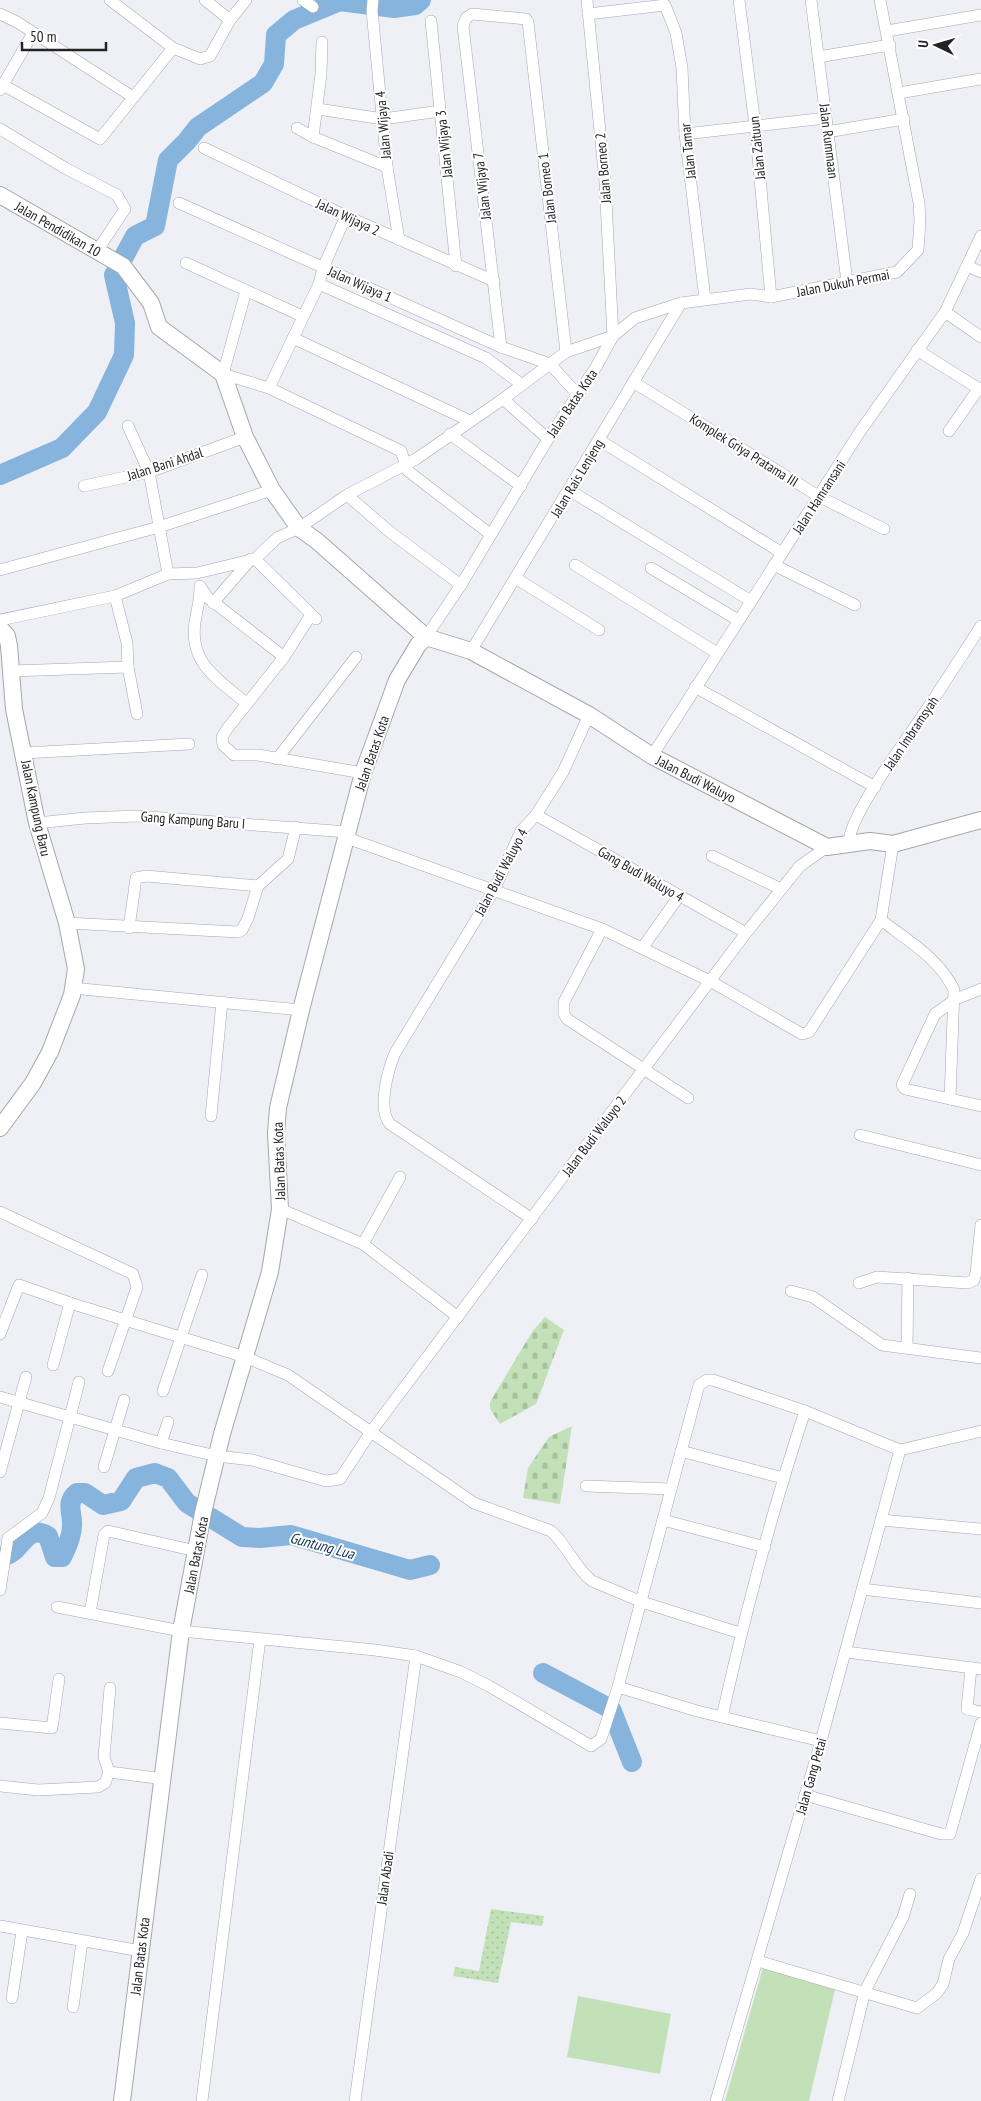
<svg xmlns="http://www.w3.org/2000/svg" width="981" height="2101" viewBox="0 0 981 2101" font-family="'PT Sans Narrow',sans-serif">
<defs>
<pattern id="cemetery-stones" width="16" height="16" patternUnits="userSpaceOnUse" patternTransform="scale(1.25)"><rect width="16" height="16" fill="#c3e1b8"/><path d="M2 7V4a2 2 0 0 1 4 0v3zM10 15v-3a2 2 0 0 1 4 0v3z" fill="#a7c19e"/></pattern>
<pattern id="park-dots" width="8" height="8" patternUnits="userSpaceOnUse" patternTransform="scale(1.25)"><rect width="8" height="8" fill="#c3e1b8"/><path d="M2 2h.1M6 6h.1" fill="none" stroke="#a7c19e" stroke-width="1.8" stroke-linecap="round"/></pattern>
</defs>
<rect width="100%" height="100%" fill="#eef0f6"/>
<g fill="#c3e1b8">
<polygon points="764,1964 837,1981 809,2101 725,2101"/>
<polygon points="578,1996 671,2014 660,2074 567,2057"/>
</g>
<g fill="url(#cemetery-stones)">
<polygon points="545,1317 564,1330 536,1404 500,1424 490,1409 490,1402 532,1332"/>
<polygon points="572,1426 560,1504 523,1498 528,1468 549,1437"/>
</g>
<polygon fill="url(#park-dots)" points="491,1909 544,1916 542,1926 511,1922 498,1983 453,1976 455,1967 479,1971"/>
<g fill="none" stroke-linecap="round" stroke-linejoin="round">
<g stroke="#86b4dd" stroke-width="20">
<polyline points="0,475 62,448 97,412 124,355 125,323 114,275 135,236 155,226 168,160 187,141 198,127 263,83 274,64 276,35 294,20 340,1 394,8 415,5 421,0"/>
<path d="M0,1558C5,1556 11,1554 15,1550C26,1539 31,1526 48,1536L55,1557H62C66,1549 72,1536 72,1526C73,1513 65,1503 77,1493H85L103,1505L121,1501L136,1478L155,1473L168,1478L187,1503L242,1537L260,1538L291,1535L410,1570L430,1565"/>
<polyline points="543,1673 611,1709 632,1762"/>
</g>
<defs>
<g id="street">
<polyline points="110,0 173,48 200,59 210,56 230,20 246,0"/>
<polyline points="205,0 230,20"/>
<polyline points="303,0 313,7"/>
<polyline points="373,0 372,11 387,167 399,240"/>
<polyline points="739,0 755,125 771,297"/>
<polyline points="811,0 847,282"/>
<polyline points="0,14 17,22 133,97"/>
<polyline points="588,14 665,5 676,33 682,68 685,134 705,299"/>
<polyline points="431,21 456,266"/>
<polyline points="887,31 981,15"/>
<polyline points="818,57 890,45"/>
<polyline points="3,85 100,139 173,48"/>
<polyline points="0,90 33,33"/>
<polyline points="899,93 981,79"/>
<polyline points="318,109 383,119 440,111"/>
<polyline points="297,128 313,137 387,167"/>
<polyline points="0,129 65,168 117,195 125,209 97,251"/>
<polyline points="827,132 904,119"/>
<polyline points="685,134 826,118"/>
<polyline points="313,137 321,74 322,42"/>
<polyline points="204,148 346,216 494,281"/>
<polyline points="179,203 501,347 550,364 578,395"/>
<polyline points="186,263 302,316"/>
<polyline points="967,266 981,272"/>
<polyline points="319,284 486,358 521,384"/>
<polyline points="246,291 223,374 269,388 401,451 408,471 490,534"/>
<polyline points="945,312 981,337"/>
<polyline points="293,338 470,421"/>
<polyline points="917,350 981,390"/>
<polyline points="566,352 613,336 605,182 587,0"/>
<polyline points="633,382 820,497 884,529"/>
<polyline points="269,388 319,284 323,268 346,216"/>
<polyline points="503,399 548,439"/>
<polyline points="128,426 149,472 168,574"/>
<polyline points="949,431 979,388"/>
<polyline points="450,434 521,486"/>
<polyline points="599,440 782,553"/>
<polyline points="84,486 149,472 245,437"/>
<polyline points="569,490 751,601"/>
<polyline points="347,495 390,532 461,585"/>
<polyline points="255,559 316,619"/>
<polyline points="575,565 717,653"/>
<polyline points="774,565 855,605"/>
<polyline points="651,568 738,620"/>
<polyline points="0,570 159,527 272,490"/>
<polyline points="517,579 599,630"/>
<polyline points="200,586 207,597 284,657"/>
<path d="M200,588C200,600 197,610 195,622C189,664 218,679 246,703"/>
<polyline points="213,603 251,559"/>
<polyline points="311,615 284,657 227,729 222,737 223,745 234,755 258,755 363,773"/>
<polyline points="0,620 115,596 168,574 197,573 255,559 277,538 299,528 347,495 416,459 503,399 566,352 528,22 526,19 472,14 466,18 463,26 501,347"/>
<polyline points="426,637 461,585 548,439 596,367 613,336 635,318 681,303 751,294 771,297 897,272 918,250 920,221 919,203 880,0"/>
<polyline points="471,651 681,303"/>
<polyline points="128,667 137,714"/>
<polyline points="11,671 128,667 127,643 115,596"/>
<polyline points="695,687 875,787"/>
<polyline points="24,753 189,744"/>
<polyline points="652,756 861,430 945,312 981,236"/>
<polyline points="277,759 356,657"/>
<polyline points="536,815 746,933"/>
<polyline points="37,823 85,818 137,816 348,832"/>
<polyline points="347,838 602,929 710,981 802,1034 809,1032 881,920 893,844"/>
<path d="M849,843C848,816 910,735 927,709C945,682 963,654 981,626"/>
<polyline points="712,856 781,889"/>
<path d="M881,920C907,940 940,959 954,990L950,1099"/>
<polyline points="67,923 238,932 242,930 248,918 258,886 288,859 296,827"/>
<polyline points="129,928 136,878 146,876 258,886"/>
<polyline points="602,929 564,1002 564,1014 567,1019 688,1098"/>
<polyline points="643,947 679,896"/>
<polyline points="72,988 301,1010"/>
<polyline points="981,989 956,999 935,1014 902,1085 905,1089 981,1106"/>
<polyline points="211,1116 222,1002"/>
<polyline points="860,1135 981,1165"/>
<polyline points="280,1209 363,1244 458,1317"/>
<polyline points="0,1212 133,1274 137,1287 108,1371"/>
<path d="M532,1219L390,1124C377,1109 388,1070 395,1053L494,890L521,831L536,815L563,772L589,715"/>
<polyline points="363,1244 400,1177"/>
<polyline points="859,1283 877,1277 968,1283 974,1280 976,1273 981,1225"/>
<polyline points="791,1291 813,1297 882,1345 981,1358"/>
<path d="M70,1303L245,1357L288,1375L474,1503L551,1531C567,1545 575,1568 592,1581L642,1602L740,1633"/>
<polyline points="0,1334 19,1285 70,1303 53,1365"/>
<polyline points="907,1348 908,1278"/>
<polyline points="163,1391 202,1275"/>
<polyline points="0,1397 161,1443 217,1456 252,1460 326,1481 340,1479 370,1433 746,933 800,866 827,847"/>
<polyline points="161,1443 168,1422"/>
<polyline points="681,1451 783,1478"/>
<polyline points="104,1467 124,1400"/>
<polyline points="0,1472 26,1377"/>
<polyline points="586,1486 671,1489"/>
<polyline points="663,1520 765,1547"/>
<polyline points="881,1520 981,1529"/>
<polyline points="862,1589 981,1603"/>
<polyline points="0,1590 8,1538 42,1513 49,1498 79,1382"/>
<polyline points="57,1607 181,1631 375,1650 416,1656 461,1672 489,1686 591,1746 601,1739 618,1687 699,1385 707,1380 713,1380 805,1411 900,1450 981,1431"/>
<polyline points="90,1613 104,1535 108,1531 196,1551"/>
<polyline points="846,1652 981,1669"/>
<polyline points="971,1668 967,1709 981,1712"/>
<polyline points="618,1687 697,1711 821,1741"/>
<path d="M722,1717C745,1614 772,1511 805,1411"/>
<polyline points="0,1723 52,1728 59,1679"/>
<polyline points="109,1772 104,1757 110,1688"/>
<polyline points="0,1786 38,1790 98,1787 105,1783 109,1772 164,1779"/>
<polyline points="805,1795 941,1834 950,1834 981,1723"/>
<polyline points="0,1926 141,1951"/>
<polyline points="758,1961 917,2008 937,1993 943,1984 949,1959 963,1933 981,1879"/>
<polyline points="12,1998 22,1931"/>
<polyline points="73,2007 82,1942"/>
<polyline points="202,2101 260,1639"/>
<polyline points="355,2101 416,1656"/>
<polyline points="716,2101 821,1741 900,1450"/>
<polyline points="838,2101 865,1991 903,1917 910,1894"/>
</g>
<g id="secondary">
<polyline points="0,195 123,266 151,303 159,327 223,374 245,437 272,490 299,528 317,541 426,637 471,651 589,715 652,756 827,847 870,841 893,844 981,820"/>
<polyline points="0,628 7,636 9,646 14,709 37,823 67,923 76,969 72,995 50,1052 33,1083 0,1128"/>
<polyline points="122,2101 181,1631 203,1513 222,1434 270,1272 280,1209 276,1133 278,1108 301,1010 363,773 397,680 418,645 426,637"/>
</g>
</defs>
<use href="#street" stroke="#a5a7ad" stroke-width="12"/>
<use href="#secondary" stroke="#a5a7ad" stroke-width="18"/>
<use href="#street" stroke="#fff" stroke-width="11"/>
<use href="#secondary" stroke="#fff" stroke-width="16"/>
</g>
<g text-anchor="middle" stroke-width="4" stroke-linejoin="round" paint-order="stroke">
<g font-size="14" fill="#242427" stroke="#fff">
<text transform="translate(383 125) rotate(-95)" y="5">Jalan Wijaya 4</text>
<text transform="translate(829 141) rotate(83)" y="5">Jalan Rummaan</text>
<text transform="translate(444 144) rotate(-96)" y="5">Jalan Wijaya 3</text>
<text transform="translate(757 148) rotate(-96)" y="5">Jalan Zaituun</text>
<text transform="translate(688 151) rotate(-96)" y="5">Jalan Tamar</text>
<text transform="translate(603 168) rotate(-95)" y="5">Jalan Borneo 2</text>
<text transform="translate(482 186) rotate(-97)" y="5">Jalan Wijaya 7</text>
<text transform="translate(547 188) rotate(-97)" y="5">Jalan Borneo 1</text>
<text transform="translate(348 217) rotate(25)" y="5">Jalan Wijaya 2</text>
<text transform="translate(58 229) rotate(30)" y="5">Jalan Pendidikan 10</text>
<text transform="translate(843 283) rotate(-11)" y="5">Jalan Dukuh Permai</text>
<text transform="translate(360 284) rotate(24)" y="5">Jalan Wijaya 1</text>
<text transform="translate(572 403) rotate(-56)" y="5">Jalan Batas Kota</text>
<text transform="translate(744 450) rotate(32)" y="5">Komplek Griya Pratama III</text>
<text transform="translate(165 464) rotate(-18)" y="5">Jalan Bani Ahdal</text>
<text transform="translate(577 478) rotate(-59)" y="5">Jalan Rais Lenjeng</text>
<text transform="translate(819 497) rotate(-57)" y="5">Jalan Hamransani</text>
<text transform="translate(911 733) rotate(-56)" y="5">Jalan Imbramsyah</text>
<text transform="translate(372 753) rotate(-71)" y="5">Jalan Batas Kota</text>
<text transform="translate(696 779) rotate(27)" y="5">Jalan Budi Waluyo</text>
<text transform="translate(36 808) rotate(78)" y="5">Jalan Kampung Baru</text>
<text transform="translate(193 820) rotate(4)" y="5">Gang Kampung Baru I</text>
<text transform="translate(501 872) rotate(-62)" y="5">Jalan Budi Waluyo 4</text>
<text transform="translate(641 874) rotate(30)" y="5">Gang Budi Waluyo 4</text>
<text transform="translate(594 1136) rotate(-53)" y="5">Jalan Budi Waluyo 2</text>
<text transform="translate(279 1161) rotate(-92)" y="5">Jalan Batas Kota</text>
<text transform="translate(196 1555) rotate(-79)" y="5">Jalan Batas Kota</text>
<text transform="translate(811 1776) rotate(-74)" y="5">Jalan Gang Petai</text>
<text transform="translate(385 1878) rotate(-82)" y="5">Jalan Abadi</text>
<text transform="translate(140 1956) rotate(-83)" y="5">Jalan Batas Kota</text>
</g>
<g font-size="15" font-style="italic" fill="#0a2e4a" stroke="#fff">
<text transform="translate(322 1546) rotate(15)" y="5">Guntung Lua</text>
</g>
</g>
<g transform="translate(936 45) rotate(275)" stroke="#ffffff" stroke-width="4" paint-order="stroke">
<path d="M0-4L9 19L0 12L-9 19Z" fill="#242427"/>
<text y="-8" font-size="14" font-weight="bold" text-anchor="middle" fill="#242427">U</text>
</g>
<path d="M22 42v8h84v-8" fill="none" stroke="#242427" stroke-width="2.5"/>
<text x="30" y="42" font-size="15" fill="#242427" stroke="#ffffff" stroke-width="4" paint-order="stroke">50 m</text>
</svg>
